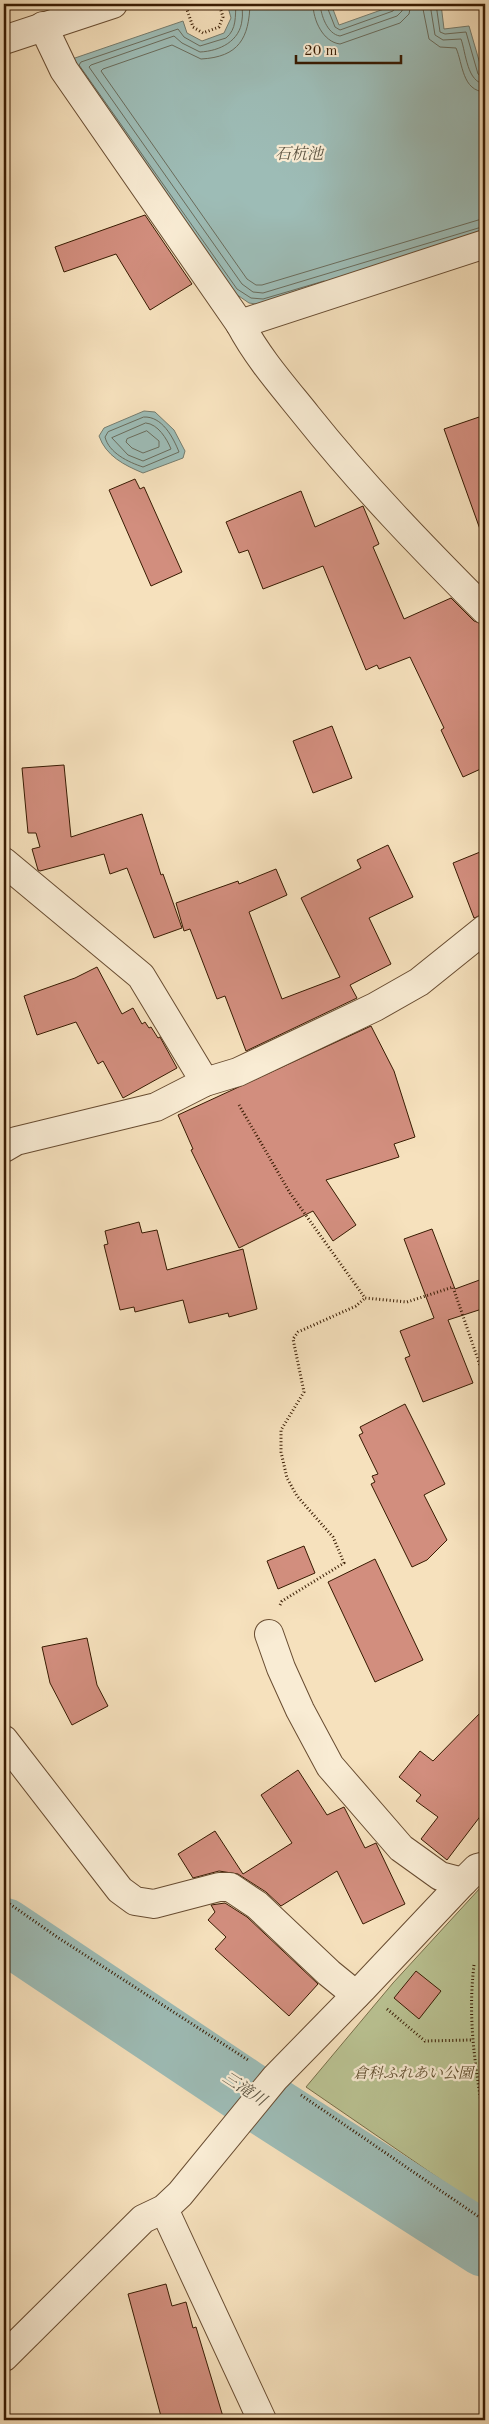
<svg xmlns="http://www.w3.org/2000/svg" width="489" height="2424" viewBox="0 0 489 2424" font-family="'Old Standard TT','Noto Serif JP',serif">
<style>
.green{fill:#bac393;stroke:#796f4a}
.water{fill:#9dbcb6;stroke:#757c6e}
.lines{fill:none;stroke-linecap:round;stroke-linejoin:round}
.shore{stroke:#6a6c5c;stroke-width:1}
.river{stroke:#9dbcb6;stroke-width:64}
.building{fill:#d28e7e;stroke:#381b02}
.minor-casing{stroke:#684c31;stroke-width:30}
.path{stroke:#381b02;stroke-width:3;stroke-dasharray:1 2.5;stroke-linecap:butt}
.minor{stroke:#f9ecd4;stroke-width:28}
.labels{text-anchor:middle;stroke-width:4.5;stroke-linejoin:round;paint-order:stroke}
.park-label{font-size:15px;font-style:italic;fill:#5f4d2e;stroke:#f9ecd4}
.water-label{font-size:16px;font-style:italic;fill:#5b5341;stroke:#f9ecd4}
</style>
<rect width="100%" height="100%" fill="#f6e1bd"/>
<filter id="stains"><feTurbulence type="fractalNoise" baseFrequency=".004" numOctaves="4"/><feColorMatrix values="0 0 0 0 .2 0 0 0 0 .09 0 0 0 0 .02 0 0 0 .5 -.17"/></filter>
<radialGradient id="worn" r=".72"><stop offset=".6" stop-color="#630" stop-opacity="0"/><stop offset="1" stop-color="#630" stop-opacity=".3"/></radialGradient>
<!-- green -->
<path class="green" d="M 485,1886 L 485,2210 L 306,2087 L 393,1983 L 481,1887 Z"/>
<!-- water -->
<g class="water">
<path d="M 238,4 L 331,4 L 339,25 L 398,4 L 441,4 L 444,29 L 469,26 L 485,81 L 485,237 L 263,305 L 249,303 L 233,292 L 72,59 L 183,21 L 187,33 L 202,41 L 224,33 L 231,18 L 228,7 Z"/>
<path d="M 144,411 L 155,412 L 174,430 L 185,451 L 183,458 L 143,473 C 124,465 106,456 99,436 L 104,428 Z"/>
</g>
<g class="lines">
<!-- shore -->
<g class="shore">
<path d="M 236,4 C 235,16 237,29 226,38 L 200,46 L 184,37 L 178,29 L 81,62 L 79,65 L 237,289 L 251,298 L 263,299 L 324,281"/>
<path d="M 242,4 C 242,9 243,15 242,20 C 240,41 220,51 200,52 L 182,43 L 174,36 L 91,65 L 89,67 L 242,284 L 253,292 L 263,293 L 485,226"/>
<path d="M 250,4 C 249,38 239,57 201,59 L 172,45 L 103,69 L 101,71 L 247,279 L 256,285 L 262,285 L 485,218"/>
<path d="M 313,4 C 313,20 323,42 340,44 L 400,23 L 409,14 L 411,4"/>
<path d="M 320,4 C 321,15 327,34 340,36 L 397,16 L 402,11 L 403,4"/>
<path d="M 326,4 L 335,27 L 340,30 L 393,11 L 397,4"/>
<path d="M 422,4 L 429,39 L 440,47 L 456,48 C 463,64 462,91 485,92"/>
<path d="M 430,4 L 435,35 L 443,40 L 461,39 C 466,53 467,83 485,84"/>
<path d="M 436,4 L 440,32 L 445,34 L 466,32 L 478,74 L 485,78"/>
<path d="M 144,417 C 162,416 173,437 179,452 L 143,467 C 128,462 109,453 105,437 L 108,432 Z"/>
<path d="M 146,423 C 158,424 167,439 171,449 L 143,461 L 128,455 L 112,438 Z"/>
<path d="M 147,431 L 159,441 L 159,447 L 143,453 L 132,448 L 126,442 L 127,439 Z"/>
</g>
<!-- river -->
<path class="river" d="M 4,1930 L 243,2090 L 485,2245"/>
</g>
<!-- building -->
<g class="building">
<path d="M 145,215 L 192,284 L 150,310 L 116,254 L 64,272 L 55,247 Z"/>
<path d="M 485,415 L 485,531 L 481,532 L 444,429 Z"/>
<path d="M 135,479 L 140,489 L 144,487 L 182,572 L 151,586 L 109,490 Z"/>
<path d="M 301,491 L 315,527 L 363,506 L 379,544 L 373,547 L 404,619 L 451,598 L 474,621 L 485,625 L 485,767 L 463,777 L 441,730 L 444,728 L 410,657 L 379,669 L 377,665 L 366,670 L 323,566 L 263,589 L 248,550 L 239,553 L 226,522 Z"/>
<path d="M 332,726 L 352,778 L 313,793 L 293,741 Z"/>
<path d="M 64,765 L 71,837 L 142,814 L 161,875 L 163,874 L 182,928 L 154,938 L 127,868 L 110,874 L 104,854 L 40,871 L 38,870 L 32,849 L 40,847 L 36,833 L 28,833 L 22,768 Z"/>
<path d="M 388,845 L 413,897 L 369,918 L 391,964 L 350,985 L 357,998 L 246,1051 L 225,996 L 217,999 L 190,929 L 184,931 L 176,903 L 238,881 L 239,884 L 276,869 L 287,895 L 249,912 L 282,999 L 340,977 L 301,898 L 361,868 L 357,860 Z"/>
<path d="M 485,850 L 485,914 L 474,918 L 453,863 Z"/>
<path d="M 97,967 L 122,1014 L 133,1008 L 142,1024 L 145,1022 L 149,1028 L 151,1027 L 158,1038 L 160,1037 L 177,1068 L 123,1098 L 103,1061 L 98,1064 L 76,1022 L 37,1035 L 24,996 L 75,978 Z"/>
<path d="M 371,1026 L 394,1071 L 415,1137 L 394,1144 L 399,1157 L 326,1180 L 356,1225 L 333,1241 L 313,1211 L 239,1248 L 191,1150 L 193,1149 L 178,1115 Z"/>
<path d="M 139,1222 L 142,1233 L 157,1230 L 167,1270 L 243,1249 L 257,1309 L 229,1317 L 228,1313 L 189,1323 L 183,1300 L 135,1312 L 134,1307 L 120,1310 L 104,1245 L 108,1244 L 105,1231 Z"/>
<path d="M 432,1229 L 455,1289 L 485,1278 L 485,1308 L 448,1320 L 473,1383 L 423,1402 L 405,1358 L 410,1356 L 400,1331 L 434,1318 L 404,1239 Z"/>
<path d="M 405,1404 L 445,1484 L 424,1495 L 447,1540 L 427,1560 L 412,1567 L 371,1484 L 375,1482 L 372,1476 L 378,1474 L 359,1435 L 363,1433 L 360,1427 Z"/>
<path d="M 304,1546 L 315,1573 L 278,1589 L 267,1561 Z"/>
<path d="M 375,1559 L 423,1660 L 375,1682 L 328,1582 Z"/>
<path d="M 87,1638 L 97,1685 L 108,1706 L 72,1725 L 50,1683 L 42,1647 Z"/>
<path d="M 485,1708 L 485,1810 L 447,1860 L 421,1839 L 438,1817 L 416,1801 L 421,1795 L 399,1777 L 420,1751 L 433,1761 Z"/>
<path d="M 298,1770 L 327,1815 L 344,1807 L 365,1848 L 376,1843 L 405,1904 L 363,1924 L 337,1871 L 281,1906 L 266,1892 L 238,1874 L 219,1871 L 193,1878 L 178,1854 L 215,1831 L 243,1874 L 292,1843 L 261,1795 Z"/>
<path d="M 225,1903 L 247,1917 L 318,1984 L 289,2016 L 215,1949 L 226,1937 L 208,1920 L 215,1912 L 211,1905 Z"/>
<path d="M 416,1971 L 441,1991 L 419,2019 L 394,1998 Z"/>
<path d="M 166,2284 L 172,2306 L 186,2302 L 193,2328 L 196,2327 L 224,2420 L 162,2420 L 128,2294 Z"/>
</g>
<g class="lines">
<!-- minor casing -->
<g class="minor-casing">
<g id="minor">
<path d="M 43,26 L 64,70 L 240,324 C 258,358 283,386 307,416 C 362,485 423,548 485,610"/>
<path d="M 4,40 L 113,4"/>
<path d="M 240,324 L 485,244"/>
<path d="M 4,862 L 141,976 L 205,1082"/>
<path d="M 4,1148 L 16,1141 L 156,1107 L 205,1082 L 238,1072 L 375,1007 L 419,982 L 485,929"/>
<path d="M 269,1634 L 281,1668 L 300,1710 L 330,1766 L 401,1848 L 440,1876 L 463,1882"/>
<path d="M 4,1740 L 120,1890 L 135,1901 L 154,1904 L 219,1887 L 230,1887 L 257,1905 L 329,1973 L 356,1995"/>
<path d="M 164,2209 L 262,2420"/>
<path d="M 4,2357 L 143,2219 L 164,2209 L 180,2194 L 275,2078 L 363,1988 L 463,1882 L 477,1868 L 485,1866"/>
</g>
</g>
<!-- path -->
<g class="path">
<path d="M 185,4 L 193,27 L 203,33 L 219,27 L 223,17 L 219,4"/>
<path d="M 239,1105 L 290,1193 L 365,1298 L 407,1302 L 453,1287 L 485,1380"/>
<path d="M 280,1605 L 282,1601 L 344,1563 L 333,1537 L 297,1496 L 287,1478 L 281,1452 L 281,1430 L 304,1392 L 293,1339 L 298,1332 L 356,1306 L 365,1298"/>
<path d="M 4,1900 L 57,1937 L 248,2060"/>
<path d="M 474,1965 C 468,2015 474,2058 482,2108 L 485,2116"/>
<path d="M 387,2009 L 425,2041 L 471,2040"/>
<path d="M 301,2095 L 485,2221"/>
</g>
<!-- minor -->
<use href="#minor" class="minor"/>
</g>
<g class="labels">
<!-- park labels -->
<g class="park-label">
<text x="413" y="2078">倉科ふれあい公園</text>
</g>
<!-- water labels -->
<g class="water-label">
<text x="299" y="159">石杭池</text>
<text transform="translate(245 2088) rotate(33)" y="6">三滝川</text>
</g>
</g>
<!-- margin -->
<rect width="489" height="2424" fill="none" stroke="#f6e1bd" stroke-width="20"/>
<rect x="5" y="5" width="479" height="2414" fill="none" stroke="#381b02" stroke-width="2.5"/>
<rect x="10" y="10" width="469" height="2404" fill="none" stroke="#381b02"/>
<!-- scale -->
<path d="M296 55v8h105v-8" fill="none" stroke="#381b02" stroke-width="2.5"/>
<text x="304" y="55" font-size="15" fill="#381b02" stroke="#f9ecd4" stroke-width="4" paint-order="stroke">20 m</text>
<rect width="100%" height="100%" filter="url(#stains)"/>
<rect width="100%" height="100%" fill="url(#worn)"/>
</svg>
